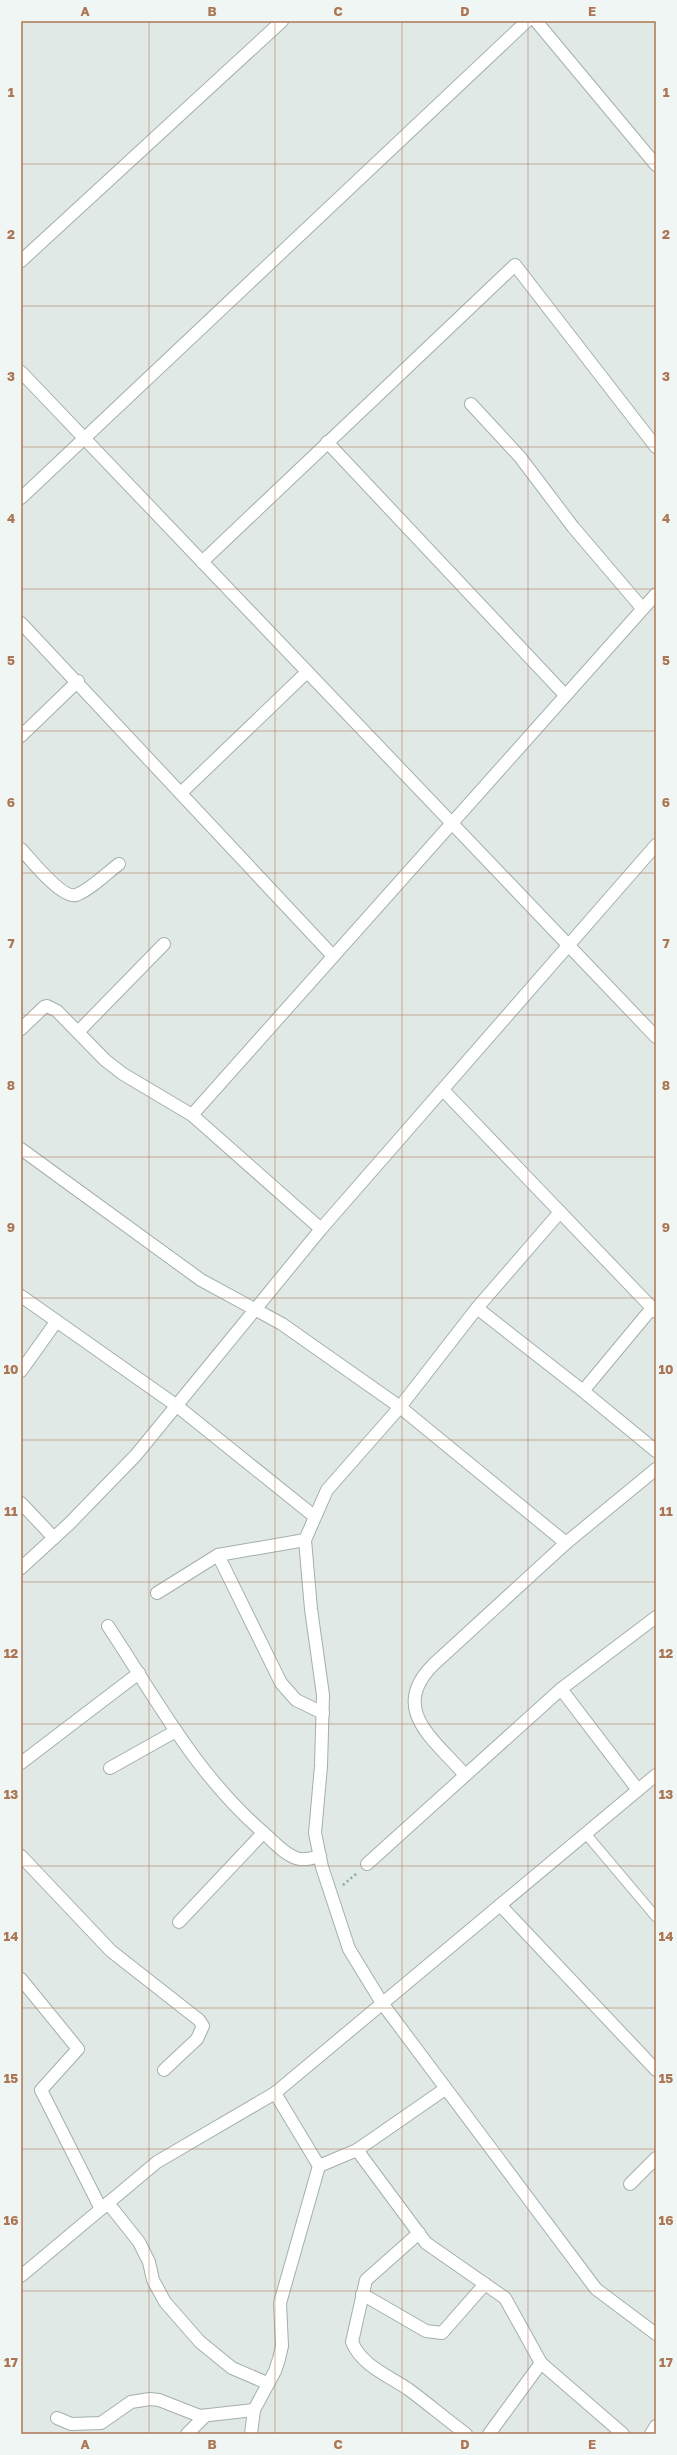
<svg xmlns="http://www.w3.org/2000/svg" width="677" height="2455" viewBox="0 0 677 2455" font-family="'Golos Text',sans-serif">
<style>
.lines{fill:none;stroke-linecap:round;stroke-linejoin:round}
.lane-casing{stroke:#a3b0ad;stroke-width:11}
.street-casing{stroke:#a3b0ad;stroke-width:14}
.path{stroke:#82aba2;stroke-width:2.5;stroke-dasharray:2 3;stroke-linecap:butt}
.lane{stroke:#fff;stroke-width:9}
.street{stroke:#fff;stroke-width:12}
.grid{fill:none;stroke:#ac7553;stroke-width:1;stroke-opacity:0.55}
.neatline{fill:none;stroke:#ac7553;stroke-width:1.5}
.grid-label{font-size:13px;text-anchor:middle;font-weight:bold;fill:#ac7553}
</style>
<rect width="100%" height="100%" fill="#e0e9e6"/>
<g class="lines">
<!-- lane casing -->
<g class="lane-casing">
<path id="lane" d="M 586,1834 L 656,1917"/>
</g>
<!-- street casing -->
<g class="street-casing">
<g id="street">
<path d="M 536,21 L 656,165"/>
<path d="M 21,261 L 282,21"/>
<path d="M 21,372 L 656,1037"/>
<path d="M 471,404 L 520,457 L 573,527 L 642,608"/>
<path d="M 327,442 L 565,695"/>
<path d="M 21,498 L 527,21"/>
<path d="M 202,562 L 515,265 L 656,447"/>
<path d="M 21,623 L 333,956"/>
<path d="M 21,736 L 78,681"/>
<path d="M 181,793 L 307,672"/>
<path d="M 21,849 C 31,860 62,899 76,895 C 89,891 108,872 119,864"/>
<path d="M 21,1029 L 44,1007 L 47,1006 L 57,1011 L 105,1060 L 123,1074 L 192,1115 L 321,1229"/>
<path d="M 78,1032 L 164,944"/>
<path d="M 443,1090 L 656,1312"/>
<path d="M 192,1115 L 656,594"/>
<path d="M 21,1149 L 201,1280 L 282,1324 L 400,1407 L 327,1490 L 305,1540 L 311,1609 L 323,1695 L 321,1766 L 315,1833 L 322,1867 L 349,1949 L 382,2003 L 596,2289 L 656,2334"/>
<path d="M 560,1212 L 477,1308 L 583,1391"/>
<path d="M 21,1296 L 177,1406 L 314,1516"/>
<path d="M 477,1308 L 400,1407 L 566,1543"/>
<path d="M 652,1308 L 583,1391 L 656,1451"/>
<path d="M 21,1371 L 56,1322"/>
<path d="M 21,1503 L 54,1538"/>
<path d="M 218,1555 L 281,1683 L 296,1700 L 323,1713"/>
<path d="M 21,1568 L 70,1523 L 136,1455 L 321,1229 L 656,845"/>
<path d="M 157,1593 L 218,1555 L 305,1540"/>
<path d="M 108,1626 C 157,1700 196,1775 265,1834 C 274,1842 284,1854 296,1858 C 303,1861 312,1858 320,1856"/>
<path d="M 21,1763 L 139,1673"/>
<path d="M 110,1768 L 176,1731"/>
<path d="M 465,1775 C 434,1739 388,1709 434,1664 L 566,1543 L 656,1469"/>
<path d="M 638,1790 L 561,1689 L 656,1617"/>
<path d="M 21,1856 L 111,1951 L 199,2020 L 203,2026 L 197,2039 L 164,2070"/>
<path d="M 367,1864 L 561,1689"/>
<path d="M 500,1905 L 656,2070"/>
<path d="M 179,1922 L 263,1833"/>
<path d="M 21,1979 L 78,2049 L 41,2090 L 101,2209"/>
<path d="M 275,2093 L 319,2166 L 357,2150 L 426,2243 L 505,2298 L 541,2363 L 623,2434"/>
<path d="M 357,2150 L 445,2089"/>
<path d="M 630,2184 L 656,2158"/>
<path d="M 108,2203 L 139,2242 L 149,2262 L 153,2280 L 165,2302 L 200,2342 L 232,2368 L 267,2383"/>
<path d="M 419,2233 L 366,2280 L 352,2342 C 361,2365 389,2376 408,2389 C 427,2403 446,2419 466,2434"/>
<path d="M 21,2276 L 157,2162 L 275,2093 L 656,1775"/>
<path d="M 362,2294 L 426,2331 L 442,2333 L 485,2284"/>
<path d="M 57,2418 L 71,2424 L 101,2423 L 131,2402 L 150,2399 L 159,2400 L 200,2416 L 254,2410"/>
<path d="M 187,2434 L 205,2416"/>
<path d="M 251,2434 L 254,2410 L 275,2371 L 279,2359 L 282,2346 L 280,2303 L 319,2166"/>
<path d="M 489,2434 L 541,2363"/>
<path d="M 651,2434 L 656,2426"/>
</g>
</g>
<!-- path -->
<path class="path" d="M 343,1885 L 356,1874"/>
<!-- lane -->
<use href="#lane" class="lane"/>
<!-- street -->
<use href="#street" class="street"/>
</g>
<!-- grid -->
<path class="grid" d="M 149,21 L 149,2434M 275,21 L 275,2434M 402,21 L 402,2434M 528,21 L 528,2434M 21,164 L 656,164M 21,306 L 656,306M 21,447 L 656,447M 21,589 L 656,589M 21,731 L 656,731M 21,873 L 656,873M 21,1015 L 656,1015M 21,1157 L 656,1157M 21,1298 L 656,1298M 21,1440 L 656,1440M 21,1582 L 656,1582M 21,1724 L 656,1724M 21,1866 L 656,1866M 21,2008 L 656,2008M 21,2149 L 656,2149M 21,2291 L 656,2291"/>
<!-- border -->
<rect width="677" height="2455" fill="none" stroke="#f0f6f4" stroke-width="44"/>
<rect x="22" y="22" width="633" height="2411" class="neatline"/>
<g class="grid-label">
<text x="85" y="16">A</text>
<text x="212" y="16">B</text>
<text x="338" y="16">C</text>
<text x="465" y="16">D</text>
<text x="592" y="16">E</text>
<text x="11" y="97">1</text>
<text x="666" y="97">1</text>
<text x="11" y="239">2</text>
<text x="666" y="239">2</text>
<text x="11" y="381">3</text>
<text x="666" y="381">3</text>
<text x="11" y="523">4</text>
<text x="666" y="523">4</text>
<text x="11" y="665">5</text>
<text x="666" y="665">5</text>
<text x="11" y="807">6</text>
<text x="666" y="807">6</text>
<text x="11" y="948">7</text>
<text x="666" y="948">7</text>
<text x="11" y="1090">8</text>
<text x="666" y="1090">8</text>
<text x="11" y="1232">9</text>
<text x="666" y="1232">9</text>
<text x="11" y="1374">10</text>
<text x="666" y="1374">10</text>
<text x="11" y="1516">11</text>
<text x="666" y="1516">11</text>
<text x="11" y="1658">12</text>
<text x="666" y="1658">12</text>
<text x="11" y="1799">13</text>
<text x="666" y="1799">13</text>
<text x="11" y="1941">14</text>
<text x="666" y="1941">14</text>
<text x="11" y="2083">15</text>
<text x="666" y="2083">15</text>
<text x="11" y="2225">16</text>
<text x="666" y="2225">16</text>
<text x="11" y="2367">17</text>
<text x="666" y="2367">17</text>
<text x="85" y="2449">A</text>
<text x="212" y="2449">B</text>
<text x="338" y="2449">C</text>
<text x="465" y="2449">D</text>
<text x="592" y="2449">E</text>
</g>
</svg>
